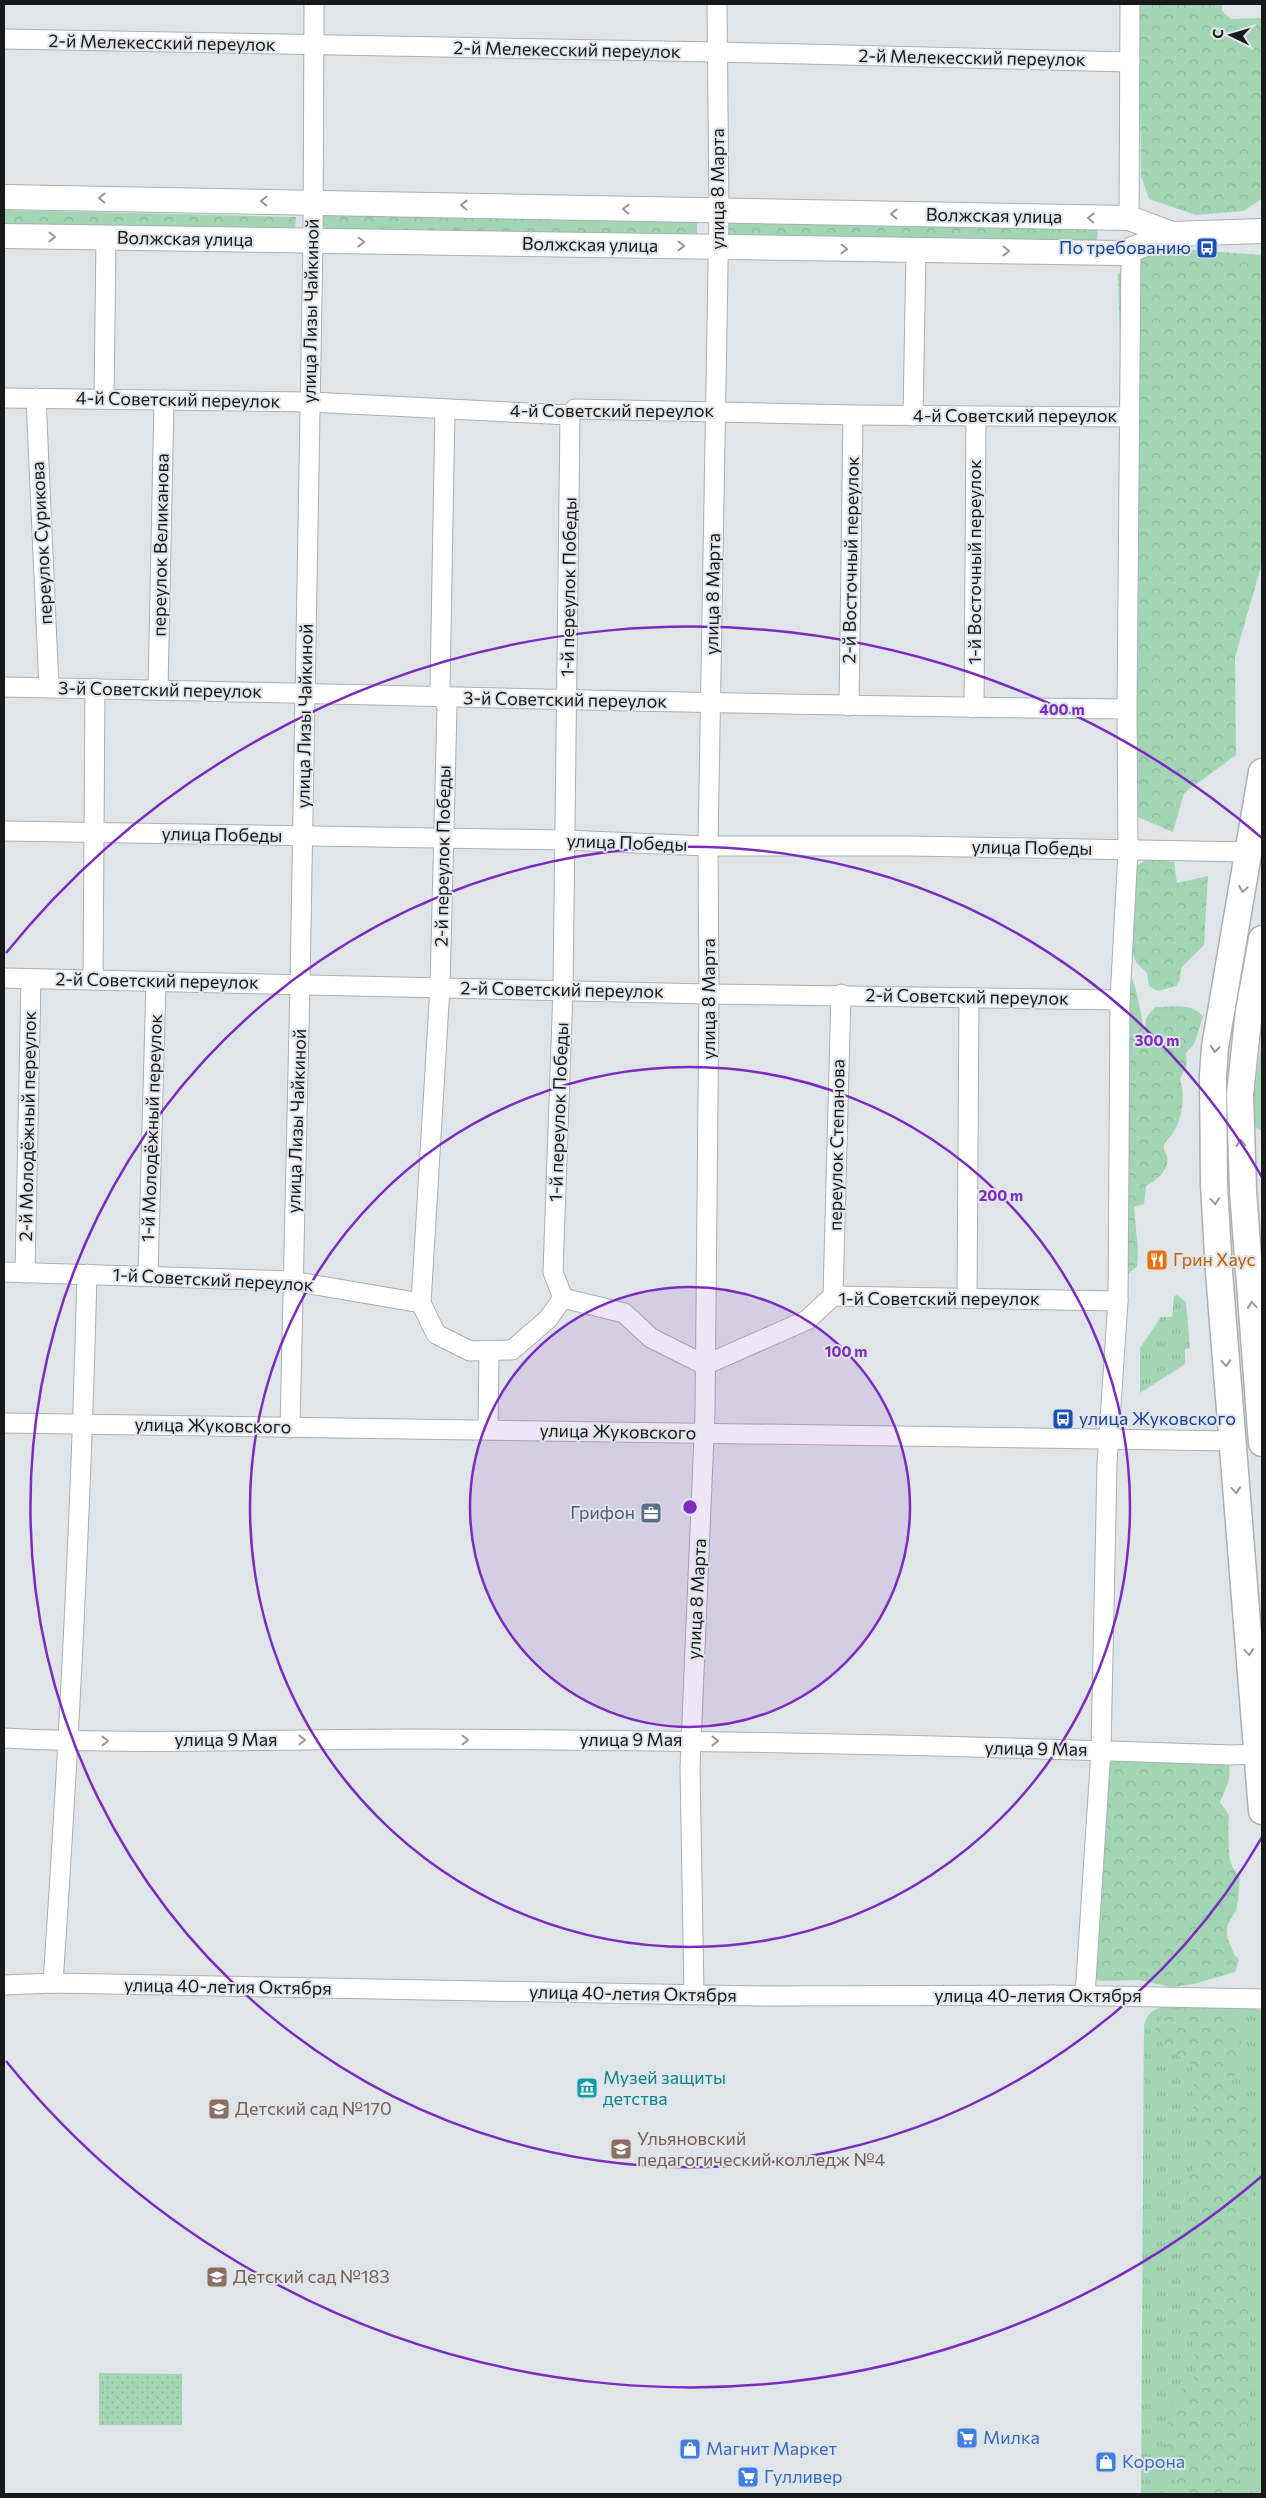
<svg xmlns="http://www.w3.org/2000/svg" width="1266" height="2498" viewBox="0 0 1266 2498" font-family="Commissioner,sans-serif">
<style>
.grass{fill:url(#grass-tufts)}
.forest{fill:url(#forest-crowns)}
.park{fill:url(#park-dots)}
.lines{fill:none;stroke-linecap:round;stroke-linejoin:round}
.minor-casing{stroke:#abb0b4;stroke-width:21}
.major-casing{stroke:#abb0b4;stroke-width:26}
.highway-casing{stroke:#abb0b4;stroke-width:29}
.minor{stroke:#fff;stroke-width:19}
.major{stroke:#fff;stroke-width:24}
.highway{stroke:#fff;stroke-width:26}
.oneway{stroke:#979898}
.ring{fill:none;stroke:#7b2cbf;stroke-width:2.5}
.labels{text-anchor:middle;stroke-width:4;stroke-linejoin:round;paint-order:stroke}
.street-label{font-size:18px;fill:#18191b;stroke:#e0e5ea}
.transit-label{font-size:18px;fill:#164399;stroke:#e0e5ea;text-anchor:end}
.food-label{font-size:18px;fill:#c56008;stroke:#e0e5ea;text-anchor:start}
.service-label{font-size:18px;fill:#4e5e75;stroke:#e0e5ea;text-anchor:end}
.culture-label{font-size:18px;fill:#0d838f;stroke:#e0e5ea;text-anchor:start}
.education-label{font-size:18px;fill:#785e54;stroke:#e0e5ea;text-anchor:start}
.shop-label{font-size:18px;fill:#366cbe;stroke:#e0e5ea;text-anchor:start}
.centre{fill:#7b2cbf;stroke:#e0e5ea;stroke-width:2.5}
.ring-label{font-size:15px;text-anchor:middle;font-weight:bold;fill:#7b2cbf;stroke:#e0e5ea;stroke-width:4;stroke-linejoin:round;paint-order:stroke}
</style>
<defs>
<pattern id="grass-tufts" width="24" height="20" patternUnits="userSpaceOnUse" patternTransform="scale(1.25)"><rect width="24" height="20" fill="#a2d5b4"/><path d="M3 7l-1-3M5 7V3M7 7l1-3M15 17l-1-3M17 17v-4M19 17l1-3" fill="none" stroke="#8bb69a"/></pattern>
<pattern id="forest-crowns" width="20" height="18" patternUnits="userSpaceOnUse" patternTransform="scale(1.25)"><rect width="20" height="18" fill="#a2d5b4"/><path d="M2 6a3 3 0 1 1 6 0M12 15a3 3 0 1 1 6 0" fill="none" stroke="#8bb69a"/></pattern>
<pattern id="park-dots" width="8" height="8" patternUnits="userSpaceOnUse" patternTransform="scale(1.25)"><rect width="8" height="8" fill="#a2d5b4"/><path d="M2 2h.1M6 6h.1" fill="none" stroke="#8bb69a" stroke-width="1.8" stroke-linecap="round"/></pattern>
</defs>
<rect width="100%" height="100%" fill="#e0e5ea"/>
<!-- grass -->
<g class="grass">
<path d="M 1262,1039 L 1262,1131 L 1255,1127 L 1254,1096 Z"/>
<path d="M 1177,1295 L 1186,1302 L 1190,1348 L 1185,1349 L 1185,1364 L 1140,1393 L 1140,1348 L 1161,1317 L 1172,1317 L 1174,1296 Z"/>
<path d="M 1165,2006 L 1246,2006 L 1262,2011 L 1262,2494 L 1141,2494 L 1144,2025 C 1148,2013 1153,2009 1165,2006 Z"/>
</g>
<!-- forest -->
<g class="forest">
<path d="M 1139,4 L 1222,4 L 1222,11 L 1231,19 L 1262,18 L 1262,199 L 1243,211 L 1196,215 L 1149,199 L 1141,176 Z"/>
<path d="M 4,210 L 296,217 L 295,235 L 4,229 Z"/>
<path d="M 320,215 L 697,222 L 697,241 L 320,234 Z"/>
<path d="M 728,221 L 1098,227 L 1097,245 L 728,238 Z"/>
<path d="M 1151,247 L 1262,255 L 1262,563 L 1235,657 L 1236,755 L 1184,793 L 1173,832 L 1133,815 L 1118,274 Z"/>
<path d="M 1148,859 L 1174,862 L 1177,883 L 1208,876 L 1204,945 L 1181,968 L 1180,980 L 1176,986 L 1158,991 L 1149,986 L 1147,973 L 1136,962 L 1129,945 L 1127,871 Z"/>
<path d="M 1130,974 L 1135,986 L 1145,1033 L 1146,1018 L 1155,1007 C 1168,1007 1194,1002 1203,1017 L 1194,1044 L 1186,1053 C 1188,1072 1184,1066 1180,1080 C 1186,1096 1182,1119 1173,1133 C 1171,1137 1165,1141 1164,1145 C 1163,1149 1166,1153 1167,1156 C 1170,1170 1157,1180 1146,1186 L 1144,1204 L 1134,1207 L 1138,1250 L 1137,1266 L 1126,1276 L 1117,1266 Z"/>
<path d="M 1123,1756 L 1228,1763 C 1233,1776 1225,1790 1220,1802 L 1229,1815 C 1228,1825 1228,1854 1231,1863 C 1232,1868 1237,1873 1240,1877 L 1238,1900 L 1236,1910 L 1227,1926 L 1227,1937 L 1234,1954 L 1239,1960 L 1235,1972 L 1194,1984 L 1172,1987 L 1139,1980 L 1101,1981 L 1086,1975 L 1101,1768 Z"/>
<path d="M 1192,2007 L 1225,2014 L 1240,2030 L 1243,2055 L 1229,2089 L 1253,2103 L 1248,2466 L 1244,2475 L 1220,2494 L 1182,2494 L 1167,2469 L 1164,2455 L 1168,2415 L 1180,2392 L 1194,2379 L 1195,2358 L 1187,2317 L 1202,2290 L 1196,2269 L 1198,2254 L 1205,2248 C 1206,2239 1201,2231 1197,2223 C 1182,2191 1186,2171 1207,2144 L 1193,2110 L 1194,2083 L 1191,2063 L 1166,2050 L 1155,2030 L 1163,2014 Z"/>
</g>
<!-- park -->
<path class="park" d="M 99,2373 L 182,2374 L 182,2425 L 99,2425 Z"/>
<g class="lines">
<!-- minor casing -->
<g class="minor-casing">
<g id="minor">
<path d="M 4,39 L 717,52 L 1130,62"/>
<path d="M 1129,218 L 1130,4"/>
<path d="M 4,398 L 310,402 L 570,415 L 575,409 L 853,415 L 1130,417"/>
<path d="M 36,398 L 49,688"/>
<path d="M 104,399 L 106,238"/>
<path d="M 913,416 L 916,250"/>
<path d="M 4,687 C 378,694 752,706 1127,709"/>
<path d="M 158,690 L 164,400"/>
<path d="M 849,706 L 853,415"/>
<path d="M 974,708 L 976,417"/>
<path d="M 4,831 L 564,840 L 708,846 L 910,846 L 1250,852"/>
<path d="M 4,978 L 709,994 L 1120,1000"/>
<path d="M 93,980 L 95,688"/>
<path d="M 4,1272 L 292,1281 L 421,1303 L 436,1334 L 470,1351 L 512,1350 L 548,1319 L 563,1298 L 624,1313 L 651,1338 L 705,1365 L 807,1320 L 833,1296 L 1118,1301"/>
<path d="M 25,1273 L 31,979"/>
<path d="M 148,1276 L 156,981"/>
<path d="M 833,1296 L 841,994"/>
<path d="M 563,1298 L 553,1272 L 563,989 L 570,415"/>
<path d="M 967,1298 L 969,998"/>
<path d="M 421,1303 L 440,987 L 447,708 L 440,687 L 445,409"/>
<path d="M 4,1423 L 1233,1441"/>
<path d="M 290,1428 L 300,984 L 313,241 L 314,4"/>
<path d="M 488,1430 L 489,1351"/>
<path d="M 4,1738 C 139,1745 275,1739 411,1739 C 685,1740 958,1745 1231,1755 L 1258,1754"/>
<path d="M 53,1983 C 69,1747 81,1511 87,1274"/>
<path d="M 4,1985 L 53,1983 L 761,1996 L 1055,1995 L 1262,1999"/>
<path d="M 694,1994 L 690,1767 L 705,1413 L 709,994 L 708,846 L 719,211 L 717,4"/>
<path d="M 1085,1996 L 1101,1750 L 1107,1464 L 1118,1301 L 1120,1000 L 1128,850 L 1127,709 L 1131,250"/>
</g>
</g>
<!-- major casing -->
<g class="major-casing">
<g id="major">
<path d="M 4,197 L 1129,218 L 1172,234"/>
<path d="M 4,236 L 1122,253 L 1172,234 L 1262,231"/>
</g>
</g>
<!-- highway casing -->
<g class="highway-casing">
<g id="highway">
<path d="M 1262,772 L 1215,1047 L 1213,1075 L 1214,1184 L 1219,1272 L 1262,1811"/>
<path d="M 1262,939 L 1249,1011 L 1240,1094 L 1243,1191 L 1262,1443"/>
</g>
</g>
<!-- minor -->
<use href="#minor" class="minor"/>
<!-- major -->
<use href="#major" class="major"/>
<!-- highway -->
<use href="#highway" class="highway"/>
</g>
<!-- one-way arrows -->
<defs><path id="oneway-chevron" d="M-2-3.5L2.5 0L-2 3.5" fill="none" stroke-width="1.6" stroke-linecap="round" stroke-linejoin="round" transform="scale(1.25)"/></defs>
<g class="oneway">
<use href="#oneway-chevron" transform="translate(102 198) rotate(-179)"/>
<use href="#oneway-chevron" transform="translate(264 201) rotate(-179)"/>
<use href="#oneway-chevron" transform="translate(464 205) rotate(-179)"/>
<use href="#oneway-chevron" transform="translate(626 209) rotate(-179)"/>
<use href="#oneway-chevron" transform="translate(894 214) rotate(-179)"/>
<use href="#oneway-chevron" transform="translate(1091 218) rotate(-179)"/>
<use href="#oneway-chevron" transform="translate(52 237) rotate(1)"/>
<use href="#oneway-chevron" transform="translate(361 242) rotate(1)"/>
<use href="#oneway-chevron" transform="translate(681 246) rotate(1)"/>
<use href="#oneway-chevron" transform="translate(844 249) rotate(1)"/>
<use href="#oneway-chevron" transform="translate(1006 251) rotate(1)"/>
<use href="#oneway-chevron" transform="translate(1243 889) rotate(100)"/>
<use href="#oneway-chevron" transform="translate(1215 1049) rotate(97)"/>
<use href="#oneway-chevron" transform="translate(1241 1143) rotate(-92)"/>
<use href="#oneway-chevron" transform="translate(1215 1201) rotate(86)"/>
<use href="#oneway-chevron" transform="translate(1252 1305) rotate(-95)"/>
<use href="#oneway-chevron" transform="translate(1226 1363) rotate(86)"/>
<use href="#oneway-chevron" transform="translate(1236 1490) rotate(85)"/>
<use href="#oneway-chevron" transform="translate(1249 1652) rotate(85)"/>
<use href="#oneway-chevron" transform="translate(302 1740)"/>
<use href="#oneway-chevron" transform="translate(465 1740)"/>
<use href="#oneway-chevron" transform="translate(105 1741)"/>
<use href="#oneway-chevron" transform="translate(715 1741) rotate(1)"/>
</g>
<!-- distance rings -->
<circle cx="690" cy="1507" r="220" fill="#7b2cbf" fill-opacity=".12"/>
<g class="ring">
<circle cx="690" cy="1507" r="220"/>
<circle cx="690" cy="1507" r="440"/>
<path d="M1262 1837A660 660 0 1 1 1262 1177"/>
<path d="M1262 2176A880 880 0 0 1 6 2061M6 953A880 880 0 0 1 1262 838"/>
</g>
<!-- icons -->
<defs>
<g id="bus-square" transform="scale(1.125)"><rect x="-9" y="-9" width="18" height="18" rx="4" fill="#1a4fb4" stroke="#e0e5ea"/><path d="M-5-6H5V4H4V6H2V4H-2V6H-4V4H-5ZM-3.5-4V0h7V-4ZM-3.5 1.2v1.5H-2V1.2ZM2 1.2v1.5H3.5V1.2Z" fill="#fff"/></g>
<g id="restaurant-square" transform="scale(1.125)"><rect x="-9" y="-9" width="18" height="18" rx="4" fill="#e8710a" stroke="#e0e5ea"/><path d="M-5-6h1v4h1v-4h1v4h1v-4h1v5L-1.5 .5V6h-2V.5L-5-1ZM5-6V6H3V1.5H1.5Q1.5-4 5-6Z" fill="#fff"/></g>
<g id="office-square" transform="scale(1.125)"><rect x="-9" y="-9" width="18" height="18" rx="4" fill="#5c6f8a" stroke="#e0e5ea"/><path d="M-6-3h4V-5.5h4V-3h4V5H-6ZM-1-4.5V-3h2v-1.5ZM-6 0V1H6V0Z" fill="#fff"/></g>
<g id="museum-square" transform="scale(1.125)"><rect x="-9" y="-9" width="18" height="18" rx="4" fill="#0f9aa8" stroke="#e0e5ea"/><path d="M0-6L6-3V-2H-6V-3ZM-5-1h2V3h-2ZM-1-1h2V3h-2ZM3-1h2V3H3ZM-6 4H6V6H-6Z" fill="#fff"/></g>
<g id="school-square" transform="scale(1.125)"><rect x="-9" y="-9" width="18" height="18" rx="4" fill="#8d6e63" stroke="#e0e5ea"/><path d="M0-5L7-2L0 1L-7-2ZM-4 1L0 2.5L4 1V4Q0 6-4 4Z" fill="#fff"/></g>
<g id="university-square" transform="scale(1.125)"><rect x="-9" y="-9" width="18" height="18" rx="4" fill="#8d6e63" stroke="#e0e5ea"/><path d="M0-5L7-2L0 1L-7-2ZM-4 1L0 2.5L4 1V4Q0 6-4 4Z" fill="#fff"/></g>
<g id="supermarket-square" transform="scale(1.125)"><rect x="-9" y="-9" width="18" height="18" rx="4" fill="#3f7fe0" stroke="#e0e5ea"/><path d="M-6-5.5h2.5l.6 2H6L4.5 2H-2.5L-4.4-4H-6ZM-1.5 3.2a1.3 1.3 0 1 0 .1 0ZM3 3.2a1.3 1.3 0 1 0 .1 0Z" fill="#fff"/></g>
<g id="shop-square" transform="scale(1.125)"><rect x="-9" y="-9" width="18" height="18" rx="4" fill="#3f7fe0" stroke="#e0e5ea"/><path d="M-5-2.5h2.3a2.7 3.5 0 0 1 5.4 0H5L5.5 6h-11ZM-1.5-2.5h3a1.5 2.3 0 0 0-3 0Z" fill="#fff"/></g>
</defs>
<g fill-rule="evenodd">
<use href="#bus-square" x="1207" y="248"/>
<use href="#restaurant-square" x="1157" y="1260"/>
<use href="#bus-square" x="1063" y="1419"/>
<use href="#office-square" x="651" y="1513"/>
<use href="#museum-square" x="587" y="2088"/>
<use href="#school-square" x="219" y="2109"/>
<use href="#university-square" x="621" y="2149"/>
<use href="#school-square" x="217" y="2277"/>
<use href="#supermarket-square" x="967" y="2438"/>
<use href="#shop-square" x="690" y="2449"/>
<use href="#shop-square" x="1106" y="2462"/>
<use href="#supermarket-square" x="748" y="2477"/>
</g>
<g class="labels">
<!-- street labels -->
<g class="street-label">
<text transform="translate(162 43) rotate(1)" y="6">2-й Мелекесский переулок</text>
<text transform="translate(567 50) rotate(1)" y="6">2-й Мелекесский переулок</text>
<text transform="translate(972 58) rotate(1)" y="6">2-й Мелекесский переулок</text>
<text transform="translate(718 189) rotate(-90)" y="6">улица 8 Марта</text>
<text transform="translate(994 216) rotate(1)" y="6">Волжская улица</text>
<text transform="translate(185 239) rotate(1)" y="6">Волжская улица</text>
<text transform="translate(590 245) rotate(1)" y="6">Волжская улица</text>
<text transform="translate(311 311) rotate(-89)" y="6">улица Лизы Чайкиной</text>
<text transform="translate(178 400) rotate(1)" y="6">4-й Советский переулок</text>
<text x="612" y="417">4-й Советский переулок</text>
<text x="1015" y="422">4-й Советский переулок</text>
<text transform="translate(42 543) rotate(-93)" y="6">переулок Сурикова</text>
<text transform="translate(161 545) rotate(-89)" y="6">переулок Великанова</text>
<text transform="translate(851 560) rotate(-89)" y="6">2-й Восточный переулок</text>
<text transform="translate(975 562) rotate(-90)" y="6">1-й Восточный переулок</text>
<text transform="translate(569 587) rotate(-89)" y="6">1-й переулок Победы</text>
<text transform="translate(713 594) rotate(-89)" y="6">улица 8 Марта</text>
<text transform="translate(160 690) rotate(1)" y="6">3-й Советский переулок</text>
<text transform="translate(565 700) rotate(1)" y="6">3-й Советский переулок</text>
<text transform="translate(305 716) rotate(-89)" y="6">улица Лизы Чайкиной</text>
<text transform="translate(222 835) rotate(1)" y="6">улица Победы</text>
<text transform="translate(627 843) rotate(2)" y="6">улица Победы</text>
<text transform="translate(1032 848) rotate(1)" y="6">улица Победы</text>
<text transform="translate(443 856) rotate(-89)" y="6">2-й переулок Победы</text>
<text transform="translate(157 981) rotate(1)" y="6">2-й Советский переулок</text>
<text transform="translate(562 990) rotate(1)" y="6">2-й Советский переулок</text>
<text transform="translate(967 997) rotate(1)" y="6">2-й Советский переулок</text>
<text transform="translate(709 999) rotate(-90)" y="6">улица 8 Марта</text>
<text transform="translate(559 1112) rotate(-88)" y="6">1-й переулок Победы</text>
<text transform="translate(297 1121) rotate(-88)" y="6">улица Лизы Чайкиной</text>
<text transform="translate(28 1126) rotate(-89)" y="6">2-й Молодёжный переулок</text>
<text transform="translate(152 1128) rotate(-88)" y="6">1-й Молодёжный переулок</text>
<text transform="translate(837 1145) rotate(-89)" y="6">переулок Степанова</text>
<text transform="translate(213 1280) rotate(3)" y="6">1-й Советский переулок</text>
<text x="939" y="1305">1-й Советский переулок</text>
<text transform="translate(213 1426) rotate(1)" y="6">улица Жуковского</text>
<text transform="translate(618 1432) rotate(1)" y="6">улица Жуковского</text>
<text transform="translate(697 1599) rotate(-87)" y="6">улица 8 Марта</text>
<text x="226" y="1746">улица 9 Мая</text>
<text x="631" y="1746">улица 9 Мая</text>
<text transform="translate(1036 1749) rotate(1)" y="6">улица 9 Мая</text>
<text transform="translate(228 1987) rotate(1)" y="6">улица 40-летия Октября</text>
<text transform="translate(633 1994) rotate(1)" y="6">улица 40-летия Октября</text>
<text x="1038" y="2002">улица 40-летия Октября</text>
</g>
<!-- transit labels -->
<g class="transit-label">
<text x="1191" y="254">По требованию</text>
<text x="1079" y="1425" text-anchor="start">улица Жуковского</text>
</g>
<!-- food labels -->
<g class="food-label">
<text x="1173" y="1266">Грин Хаус</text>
</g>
<!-- service labels -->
<g class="service-label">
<text x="635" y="1519">Грифон</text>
</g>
<!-- culture labels -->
<g class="culture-label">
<text x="603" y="2084">Музей защиты<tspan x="603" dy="21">детства</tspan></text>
</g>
<!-- education labels -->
<g class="education-label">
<text x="235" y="2115">Детский сад №170</text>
<text x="637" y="2145">Ульяновский<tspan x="637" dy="21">педагогический колледж №4</tspan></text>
<text x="233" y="2283">Детский сад №183</text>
</g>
<!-- shop labels -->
<g class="shop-label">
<text x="983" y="2444">Милка</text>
<text x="706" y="2455">Магнит Маркет</text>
<text x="1122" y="2468">Корона</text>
<text x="764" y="2483">Гулливер</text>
</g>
</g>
<circle cx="690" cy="1507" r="8" class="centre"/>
<g class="ring-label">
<text x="1062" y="715">400 m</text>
<text x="1157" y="1046">300 m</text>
<text x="1001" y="1201">200 m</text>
<text x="846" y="1357">100 m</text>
</g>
<!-- border -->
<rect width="1266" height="2498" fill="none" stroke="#18191b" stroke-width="10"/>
<!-- north arrow -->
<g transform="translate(1231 35) rotate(275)" stroke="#e0e5ea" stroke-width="4" paint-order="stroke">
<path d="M0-4L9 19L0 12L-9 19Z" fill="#18191b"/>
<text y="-8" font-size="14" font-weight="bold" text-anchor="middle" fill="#18191b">С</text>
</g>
</svg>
